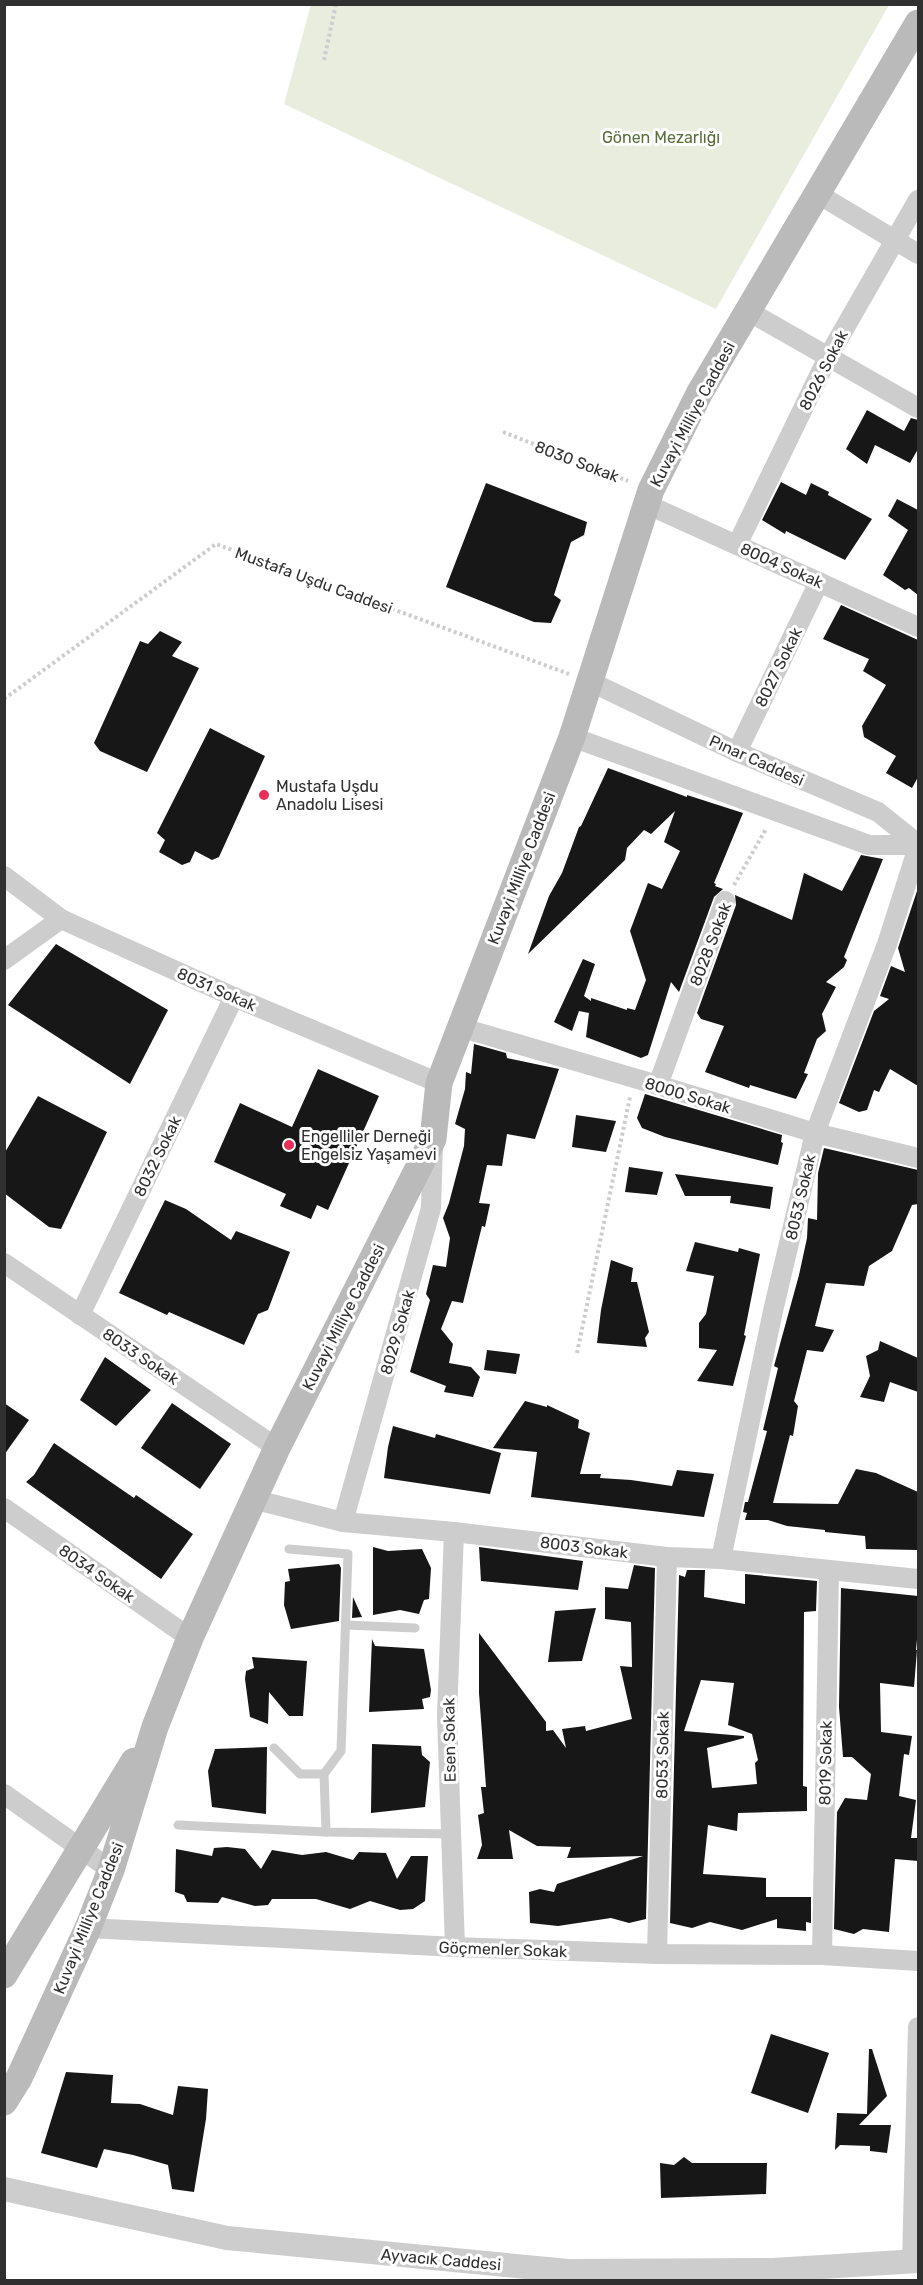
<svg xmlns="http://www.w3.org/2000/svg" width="923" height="2285" viewBox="0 0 923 2285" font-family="Rubik,sans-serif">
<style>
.green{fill:#e8edde}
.building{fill:#171717;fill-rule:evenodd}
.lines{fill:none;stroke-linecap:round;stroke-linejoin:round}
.path{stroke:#cdcdcd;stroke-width:4;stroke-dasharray:3 3;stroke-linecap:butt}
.service{stroke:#cdcdcd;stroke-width:9}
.minor{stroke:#cdcdcd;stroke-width:20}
.tertiary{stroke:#cdcdcd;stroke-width:24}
.secondary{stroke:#bababa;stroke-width:27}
.poi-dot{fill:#eb2e58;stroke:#fff;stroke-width:2}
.labels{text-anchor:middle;stroke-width:6;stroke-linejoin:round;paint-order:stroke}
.park-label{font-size:16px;fill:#5a6e3b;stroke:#fff}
.street-label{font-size:16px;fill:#303030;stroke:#fff}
.poi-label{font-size:16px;fill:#303030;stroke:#fff;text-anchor:start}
</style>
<rect width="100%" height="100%" fill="#fff"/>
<!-- green -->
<path class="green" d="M 311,4 L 889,4 L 889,5 L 716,309 L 284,104 Z"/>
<!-- building -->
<g class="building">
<path d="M 867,410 L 904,431 L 911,418 L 918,420 L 918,449 L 910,463 L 875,445 L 867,464 L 846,449 Z"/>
<path d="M 781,482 L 806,495 L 811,483 L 829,492 L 828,495 L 872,519 L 845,560 L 786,531 L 785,534 L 762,520 Z"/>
<path d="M 486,483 L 587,522 L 584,535 L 571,542 L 554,595 L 561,600 L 551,623 L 534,622 L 446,587 Z"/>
<path d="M 897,499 L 918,510 L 918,595 L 909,588 L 905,590 L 883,575 L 908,530 L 888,516 Z"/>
<path d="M 841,605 L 918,640 L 918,777 L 912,788 L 886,773 L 896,756 L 864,737 L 862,726 L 886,685 L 863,671 L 869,659 L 823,639 Z"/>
<path d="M 160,631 L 182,642 L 172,656 L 199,668 L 147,772 L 100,751 L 94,743 L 140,641 L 148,644 Z"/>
<path d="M 210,728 L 265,756 L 219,857 L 212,860 L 195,851 L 190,862 L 182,865 L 159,852 L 165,840 L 157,833 Z"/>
<path d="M 608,768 L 687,797 L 687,795 L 743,813 L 714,883 L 716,884 L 715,886 L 723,889 L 714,897 L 679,992 L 671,982 L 648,1055 L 641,1058 L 586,1037 L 589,1013 L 579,1011 L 572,1031 L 554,1022 L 583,959 L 595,964 L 584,996 L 591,1001 L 591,998 L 627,1010 L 627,1008 L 635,1010 L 646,980 L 630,931 L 648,883 L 662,889 L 680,851 L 664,842 L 675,811 L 651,834 L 644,830 L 627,848 L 625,860 L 528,954 L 549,896 L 562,873 L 579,827 L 581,826 Z"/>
<path d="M 861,855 L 883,859 L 844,957 L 847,960 L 844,967 L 826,982 L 836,987 L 822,1014 L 826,1031 L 817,1039 L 804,1073 L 808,1074 L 796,1099 L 750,1085 L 749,1088 L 705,1072 L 724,1026 L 701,1019 L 697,1013 L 736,905 L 735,895 L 792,920 L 804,873 L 842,891 Z"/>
<path d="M 918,888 L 918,1086 L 890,1069 L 879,1092 L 874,1090 L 867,1110 L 859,1112 L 839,1103 L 874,1011 L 889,999 L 880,996 L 891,966 L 905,972 L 898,948 Z"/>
<path d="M 56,944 L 168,1010 L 130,1084 L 8,1005 Z"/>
<path d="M 474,1044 L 506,1053 L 507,1058 L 559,1069 L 535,1139 L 507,1134 L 502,1166 L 487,1165 L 479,1203 L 490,1204 L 485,1227 L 482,1226 L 463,1303 L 452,1301 L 441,1329 L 453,1344 L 449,1363 L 471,1367 L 480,1377 L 473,1397 L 444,1392 L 446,1386 L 410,1372 L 430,1300 L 426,1294 L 433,1265 L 446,1267 L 450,1238 L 443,1218 L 449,1203 L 464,1146 L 465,1129 L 455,1124 L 465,1089 L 466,1072 L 471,1074 Z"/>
<path d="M 318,1069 L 379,1096 L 328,1210 L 317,1205 L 311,1219 L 280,1206 L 286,1194 L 214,1162 L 240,1103 L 292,1127 Z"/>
<path d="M 645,1094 L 782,1135 L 781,1142 L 783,1143 L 778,1165 L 665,1137 L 642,1128 L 637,1118 Z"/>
<path d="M 38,1096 L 107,1132 L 61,1229 L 49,1227 L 4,1193 L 4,1154 Z"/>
<path d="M 576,1115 L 616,1121 L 606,1152 L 572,1147 Z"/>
<path d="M 824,1148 L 918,1170 L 918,1204 L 912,1205 L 892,1251 L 869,1266 L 864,1286 L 826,1283 L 815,1326 L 834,1330 L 823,1352 L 807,1350 L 794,1401 L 798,1406 L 793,1436 L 790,1435 L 773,1503 L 838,1504 L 856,1469 L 876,1473 L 918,1492 L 918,1550 L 866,1549 L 865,1536 L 825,1532 L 825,1530 L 787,1526 L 768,1520 L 745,1520 L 747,1513 L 743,1512 L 745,1502 L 748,1502 L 767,1431 L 763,1430 L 778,1368 L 774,1366 L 799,1275 L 807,1238 L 808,1218 L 817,1220 L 818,1173 Z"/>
<path d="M 629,1167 L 663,1172 L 657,1195 L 625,1192 Z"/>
<path d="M 675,1174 L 773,1187 L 770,1209 L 730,1203 L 731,1196 L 685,1196 Z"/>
<path d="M 165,1200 L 186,1209 L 231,1240 L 236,1231 L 290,1252 L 268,1310 L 258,1314 L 244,1345 L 169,1312 L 167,1315 L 119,1293 Z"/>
<path d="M 695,1242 L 738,1252 L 739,1248 L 760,1254 L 744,1335 L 746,1336 L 733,1386 L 697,1381 L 717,1350 L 699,1348 L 699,1323 L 706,1314 L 714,1276 L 686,1271 Z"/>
<path d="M 611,1260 L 633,1268 L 631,1282 L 637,1282 L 649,1332 L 645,1338 L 647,1347 L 597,1343 L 601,1310 Z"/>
<path d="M 880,1341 L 918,1358 L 918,1392 L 890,1382 L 884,1402 L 860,1397 L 870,1376 L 866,1356 L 878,1350 Z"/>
<path d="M 487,1350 L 520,1354 L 516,1374 L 484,1370 Z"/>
<path d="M 105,1357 L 151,1390 L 116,1426 L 80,1400 Z"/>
<path d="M 525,1401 L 547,1407 L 547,1405 L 579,1420 L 578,1428 L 590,1433 L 580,1474 L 601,1474 L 600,1478 L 631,1480 L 672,1486 L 677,1470 L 714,1474 L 704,1517 L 531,1497 L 537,1452 L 493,1448 Z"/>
<path d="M 4,1403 L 29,1420 L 4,1455 Z"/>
<path d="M 172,1403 L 231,1444 L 200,1489 L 141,1448 Z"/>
<path d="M 393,1426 L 435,1438 L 436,1434 L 501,1453 L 490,1494 L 384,1478 L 388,1447 Z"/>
<path d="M 54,1443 L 134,1498 L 136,1495 L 193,1534 L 161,1579 L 26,1482 L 34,1475 Z"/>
<path d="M 373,1547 L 388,1551 L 422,1549 L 431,1568 L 429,1599 L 424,1600 L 419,1614 L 400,1610 L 373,1615 Z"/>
<path d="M 479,1547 L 583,1561 L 578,1590 L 481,1581 Z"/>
<path d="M 339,1564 L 341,1568 L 339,1621 L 291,1629 L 284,1605 L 285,1582 L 290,1581 L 288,1569 Z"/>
<path d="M 634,1565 L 655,1568 L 646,1919 L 629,1923 L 611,1918 L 558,1926 L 530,1923 L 529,1892 L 540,1889 L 554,1892 L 557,1884 L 643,1856 L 567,1858 L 571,1847 L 537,1846 L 509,1830 L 513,1859 L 477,1859 L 482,1845 L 478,1815 L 484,1813 L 481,1787 L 486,1787 L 479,1693 L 479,1633 L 546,1722 L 546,1731 L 553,1730 L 566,1748 L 562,1729 L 585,1726 L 586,1731 L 632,1719 L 620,1666 L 632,1667 L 631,1622 L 605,1619 L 605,1587 L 628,1589 Z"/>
<path d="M 687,1570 L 705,1570 L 704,1597 L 745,1604 L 745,1574 L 817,1581 L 816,1611 L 804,1612 L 803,1786 L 807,1787 L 807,1811 L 738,1813 L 737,1831 L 708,1825 L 703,1874 L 766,1878 L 766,1897 L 811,1897 L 811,1923 L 806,1922 L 806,1931 L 777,1928 L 777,1919 L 742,1930 L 710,1922 L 692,1928 L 670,1923 L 679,1575 L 685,1577 ZM 701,1680 L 734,1683 L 728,1725 L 752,1734 L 758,1760 L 755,1763 L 757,1784 L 712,1788 L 707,1748 L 744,1738 L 744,1736 L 684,1731 Z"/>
<path d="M 841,1588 L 918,1596 L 918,1629 L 916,1650 L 917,1650 L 914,1687 L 880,1683 L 881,1732 L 912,1736 L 909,1755 L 904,1754 L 899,1796 L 916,1800 L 911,1838 L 918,1838 L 918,1861 L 895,1859 L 889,1932 L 863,1929 L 854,1934 L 834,1929 L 837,1812 L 845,1798 L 867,1800 L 871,1774 L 852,1757 L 843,1757 L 839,1707 Z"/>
<path d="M 353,1597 L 362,1617 L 352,1618 Z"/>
<path d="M 596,1608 L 582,1661 L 548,1662 L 555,1611 Z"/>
<path d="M 372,1639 L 375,1646 L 424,1649 L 431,1690 L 430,1697 L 422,1699 L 424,1709 L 369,1712 Z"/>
<path d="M 252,1657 L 307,1661 L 303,1716 L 289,1716 L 269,1692 L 268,1724 L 250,1717 L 245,1679 L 246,1671 L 254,1668 Z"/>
<path d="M 372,1744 L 421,1746 L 422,1755 L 430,1762 L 425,1807 L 371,1813 Z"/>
<path d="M 267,1747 L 266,1814 L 212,1807 L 208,1771 L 215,1749 Z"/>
<path d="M 227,1847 L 245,1849 L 261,1869 L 272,1850 L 302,1855 L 326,1852 L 353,1860 L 359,1852 L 386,1853 L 397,1879 L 411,1856 L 428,1856 L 425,1901 L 413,1909 L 400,1910 L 370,1901 L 350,1909 L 316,1899 L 272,1899 L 268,1905 L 255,1906 L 222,1897 L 218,1903 L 187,1902 L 184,1895 L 175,1892 L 176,1849 L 212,1856 L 214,1848 Z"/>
<path d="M 771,2034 L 829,2053 L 808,2113 L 751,2093 Z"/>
<path d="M 869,2049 L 872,2049 L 887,2096 L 859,2125 L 891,2125 L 887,2153 L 870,2151 L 870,2146 L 840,2145 L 835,2150 L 837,2113 L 867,2114 Z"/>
<path d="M 66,2072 L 113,2075 L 111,2103 L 140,2104 L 173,2115 L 178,2086 L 208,2089 L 206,2119 L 194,2192 L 172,2189 L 168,2165 L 133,2155 L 104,2149 L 97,2168 L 41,2153 Z"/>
<path d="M 684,2157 L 692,2163 L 767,2163 L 766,2194 L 661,2198 L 660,2163 L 674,2165 Z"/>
</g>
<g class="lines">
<!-- path -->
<g class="path">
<path d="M 324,60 L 336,4"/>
<path d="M 503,432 L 628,481"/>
<path d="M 4,699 L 216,544 L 569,674"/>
<path d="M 734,885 L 766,829"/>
<path d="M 577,1353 L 630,1097"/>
</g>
<!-- service -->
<g class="service">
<path d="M 289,1549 L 348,1554 L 341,1751 L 324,1774 L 326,1832 L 451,1834"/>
<path d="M 346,1625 L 415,1628"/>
<path d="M 274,1748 L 300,1774 L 324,1774"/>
<path d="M 178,1825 L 326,1832"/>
</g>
<!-- minor -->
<g class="minor">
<path d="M 818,194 L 918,254"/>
<path d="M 748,311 L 918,408"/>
<path d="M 646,504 L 918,627"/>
<path d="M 737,545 L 828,357 L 918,200"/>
<path d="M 591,682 L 737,752 L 878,812 L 918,844"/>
<path d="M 572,737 L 869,845 L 918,845"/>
<path d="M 737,752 L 819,582"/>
<path d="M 4,876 L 61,919 L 234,997 L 439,1083"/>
<path d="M 4,960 L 61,919"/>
<path d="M 459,1027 L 658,1085 L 815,1133 L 918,1158"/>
<path d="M 658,1085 L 725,901"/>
<path d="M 4,1263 L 277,1448"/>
<path d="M 80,1315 L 234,997"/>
<path d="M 252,1499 L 343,1522 L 454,1532 L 667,1557 L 721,1559 L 918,1579"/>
<path d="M 4,1508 L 190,1638"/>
<path d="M 343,1522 L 431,1208 L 433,1144"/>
<path d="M 454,1532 L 447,1716 L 455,1947"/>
<path d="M 721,1559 L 773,1311 L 815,1133 L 887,944 L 918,847"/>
<path d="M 4,1794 L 111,1870"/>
<path d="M 88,1928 L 455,1947 L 657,1954 L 822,1955 L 918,1961"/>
<path d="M 657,1954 L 667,1557"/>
<path d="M 822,1955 L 829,1571"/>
<path d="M 912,2262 L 918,2027"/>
</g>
<!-- tertiary -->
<path class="tertiary" d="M 4,2189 L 227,2238 L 568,2271 L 773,2270 L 918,2261"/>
<!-- secondary -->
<g class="secondary">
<path d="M 4,1975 L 134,1761"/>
<path d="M 4,2102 L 19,2078 L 88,1928 L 111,1870 L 155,1727 L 190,1638 L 277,1448 L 433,1139 L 439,1083 L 572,737 L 651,490 L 700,392 L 918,23"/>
</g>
</g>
<!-- markers -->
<g class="poi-dot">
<circle cx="264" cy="795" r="6"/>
<circle cx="289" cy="1145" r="6"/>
</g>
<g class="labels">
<!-- park labels -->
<g class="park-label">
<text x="661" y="143">Gönen Mezarlığı</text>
</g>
<!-- street labels -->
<g class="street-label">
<text transform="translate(823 370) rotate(-63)" y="6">8026 Sokak</text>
<text transform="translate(692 414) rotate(-62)" y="6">Kuvayi Milliye Caddesi</text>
<text transform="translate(577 461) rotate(21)" y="6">8030 Sokak</text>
<text transform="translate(782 565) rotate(24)" y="6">8004 Sokak</text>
<text transform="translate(314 580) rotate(20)" y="6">Mustafa Uşdu Caddesi</text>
<text transform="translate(778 667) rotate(-64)" y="6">8027 Sokak</text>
<text transform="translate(757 760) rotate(24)" y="6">Pınar Caddesi</text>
<text transform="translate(521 868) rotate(-69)" y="6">Kuvayi Milliye Caddesi</text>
<text transform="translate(710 944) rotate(-69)" y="6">8028 Sokak</text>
<text transform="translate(217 989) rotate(24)" y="6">8031 Sokak</text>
<text transform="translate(688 1095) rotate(17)" y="6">8000 Sokak</text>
<text transform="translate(157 1156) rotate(-64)" y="6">8032 Sokak</text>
<text transform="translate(800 1197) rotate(-77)" y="6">8053 Sokak</text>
<text transform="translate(343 1317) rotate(-63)" y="6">Kuvayi Milliye Caddesi</text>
<text transform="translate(397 1332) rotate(-74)" y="6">8029 Sokak</text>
<text transform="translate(141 1356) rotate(34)" y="6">8033 Sokak</text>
<text transform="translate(584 1547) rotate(7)" y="6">8003 Sokak</text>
<text transform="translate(97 1573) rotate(35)" y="6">8034 Sokak</text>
<text transform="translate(449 1740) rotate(-91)" y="6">Esen Sokak</text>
<text transform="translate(662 1755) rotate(-89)" y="6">8053 Sokak</text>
<text transform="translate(825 1763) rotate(-89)" y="6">8019 Sokak</text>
<text transform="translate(88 1918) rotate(-68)" y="6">Kuvayi Milliye Caddesi</text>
<text transform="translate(503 1949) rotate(2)" y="6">Göçmenler Sokak</text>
<text transform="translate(441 2259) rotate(5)" y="6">Ayvacık Caddesi</text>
</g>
<!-- poi labels -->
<g class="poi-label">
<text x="276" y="792">Mustafa Uşdu<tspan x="276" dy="18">Anadolu Lisesi</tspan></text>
<text x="301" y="1142">Engelliler Derneği<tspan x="301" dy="18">Engelsiz Yaşamevi</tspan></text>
</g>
</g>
<!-- border -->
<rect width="923" height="2285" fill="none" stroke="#303030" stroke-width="12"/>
</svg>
